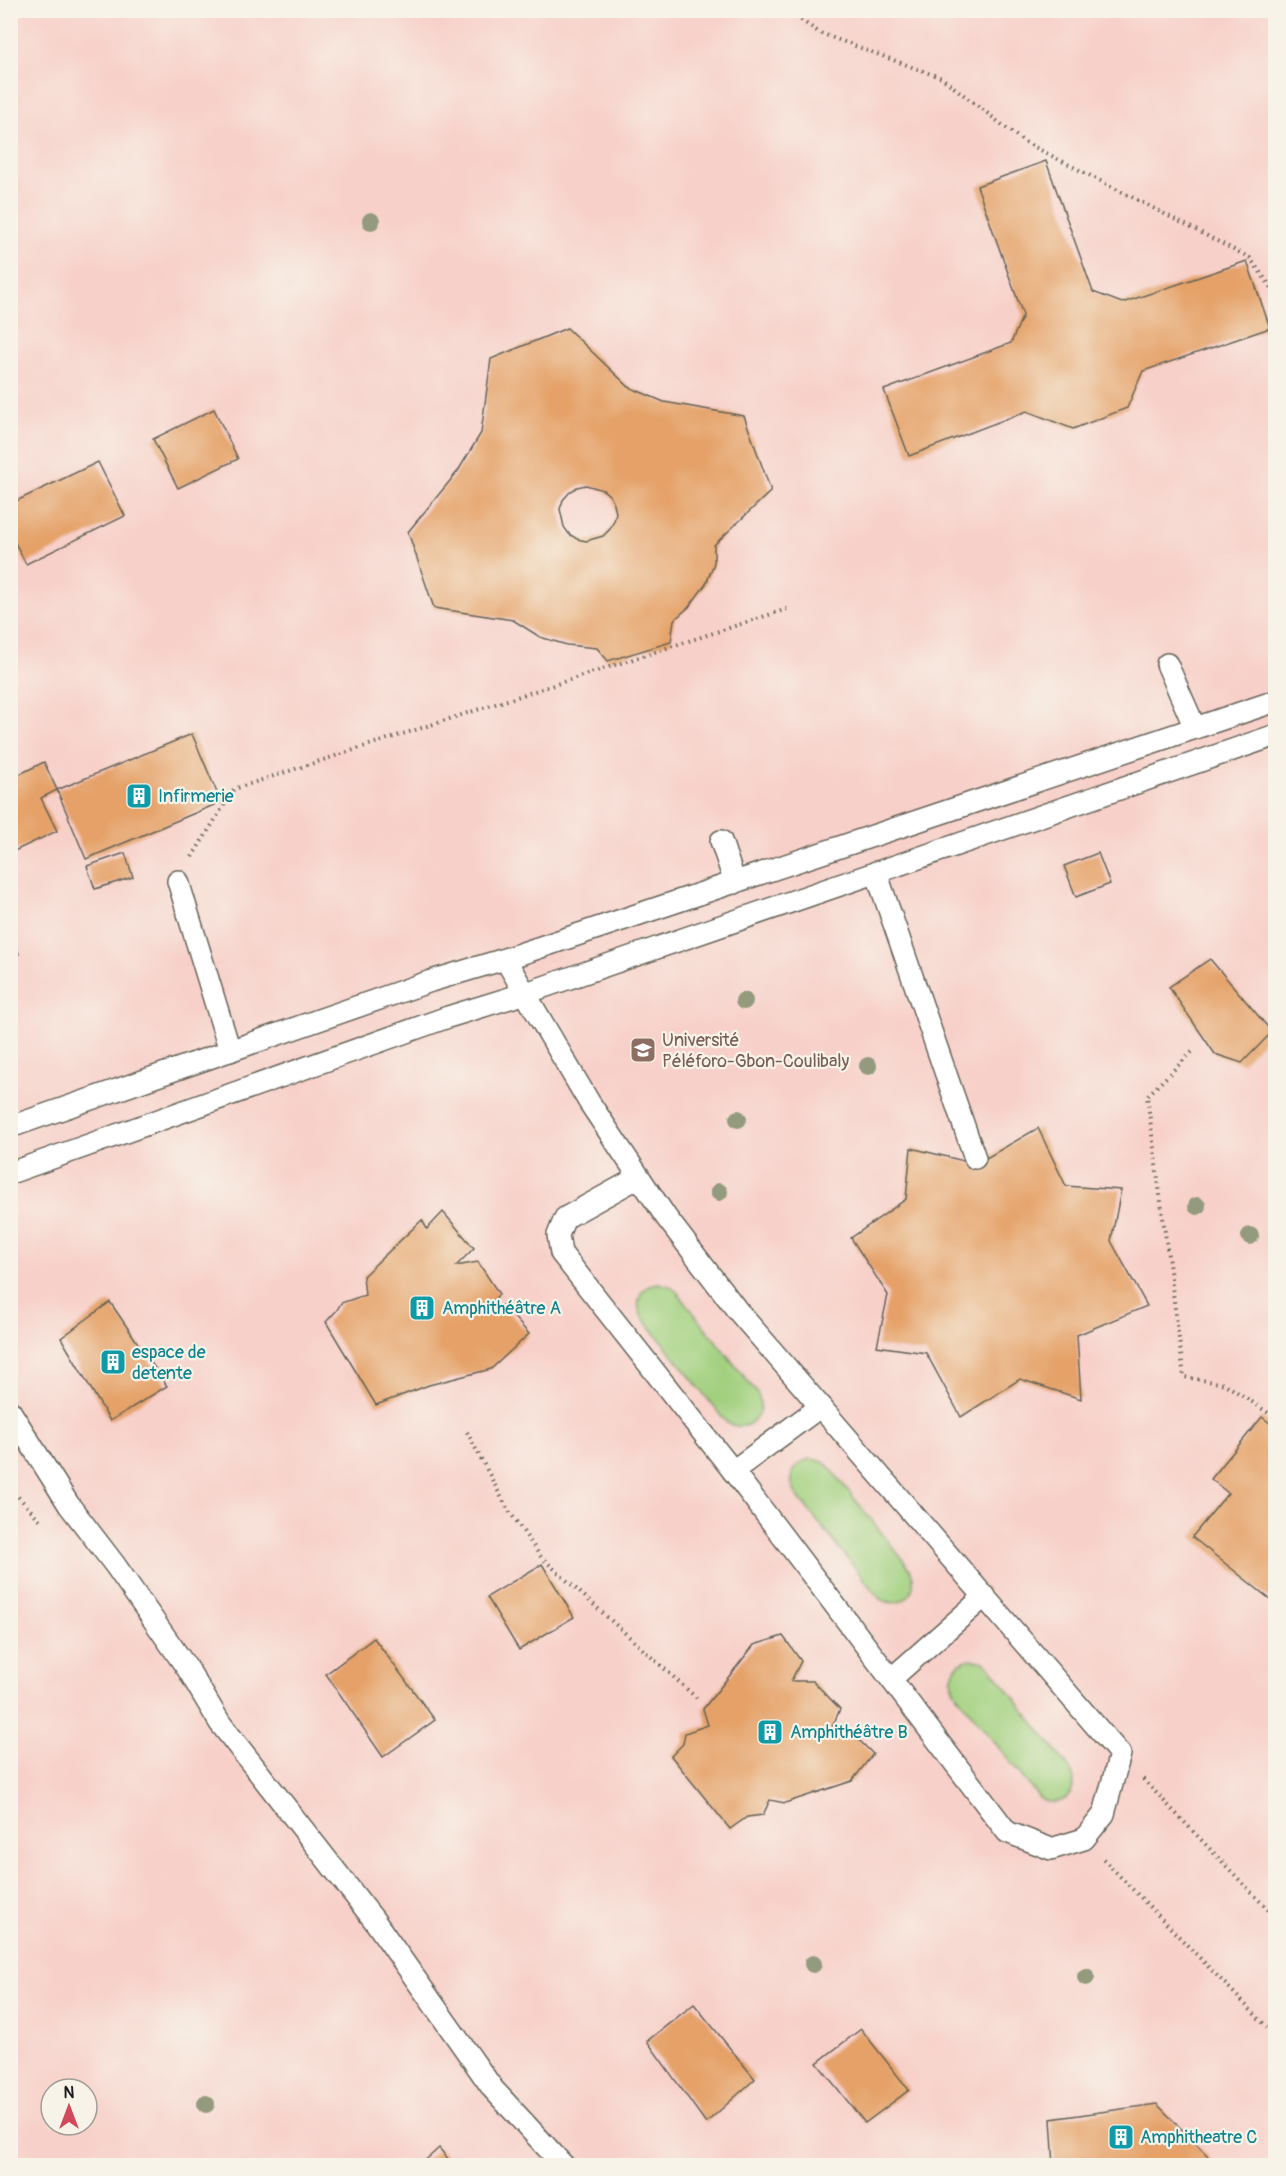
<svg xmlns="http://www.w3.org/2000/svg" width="1286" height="2176" viewBox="0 0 1286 2176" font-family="Pangolin,sans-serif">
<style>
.built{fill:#f7d0c9;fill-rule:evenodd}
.green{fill:#a1d07e;stroke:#5e764d;stroke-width:1.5}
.building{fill:#e5a168;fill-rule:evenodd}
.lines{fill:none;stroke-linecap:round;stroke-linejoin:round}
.service-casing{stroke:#666359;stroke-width:24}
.path{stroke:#666359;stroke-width:4;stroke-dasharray:1.5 4.5;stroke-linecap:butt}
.service{stroke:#fff;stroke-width:21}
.tree{fill:#949a7d}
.labels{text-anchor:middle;stroke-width:4.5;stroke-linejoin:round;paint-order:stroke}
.culture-label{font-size:18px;fill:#0d838f;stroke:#f7f3e8;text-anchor:start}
.education-label{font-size:18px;fill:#785e54;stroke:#f7f3e8;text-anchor:start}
</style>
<rect width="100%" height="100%" fill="#f7f3e8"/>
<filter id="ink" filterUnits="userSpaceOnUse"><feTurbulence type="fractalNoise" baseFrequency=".0167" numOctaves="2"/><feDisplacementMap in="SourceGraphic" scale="12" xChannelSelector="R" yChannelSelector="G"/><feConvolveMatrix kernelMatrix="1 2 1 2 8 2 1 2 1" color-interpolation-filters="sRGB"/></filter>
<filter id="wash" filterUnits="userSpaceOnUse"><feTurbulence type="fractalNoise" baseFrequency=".008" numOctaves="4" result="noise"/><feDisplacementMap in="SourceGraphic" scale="24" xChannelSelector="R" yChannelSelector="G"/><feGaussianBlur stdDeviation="1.35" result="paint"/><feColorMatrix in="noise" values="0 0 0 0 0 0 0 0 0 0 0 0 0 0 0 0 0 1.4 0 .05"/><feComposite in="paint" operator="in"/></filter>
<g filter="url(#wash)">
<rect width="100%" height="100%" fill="#eee6ca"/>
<!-- built -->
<path class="built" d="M 11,11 L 1275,11 L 1275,2165 L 11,2166 ZM 51,2089 L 87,2089 L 87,2125 L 51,2125 Z"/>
<!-- green -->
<g class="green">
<path d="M 658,1283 L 670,1286 L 677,1292 L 757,1393 C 768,1415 748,1434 727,1423 L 643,1318 C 633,1303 640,1286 658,1283 Z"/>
<path d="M 811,1459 L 824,1462 L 831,1469 L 910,1569 C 921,1591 903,1611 880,1599 L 796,1494 C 787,1479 793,1462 811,1459 Z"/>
<path d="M 971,1659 L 984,1662 L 991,1668 L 1070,1769 C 1082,1791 1063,1810 1040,1799 L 956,1694 C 946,1679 954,1662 971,1659 Z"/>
</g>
<g id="blocks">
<!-- building -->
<g class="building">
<path d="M 1046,161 L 1093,292 L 1122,303 L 1247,261 L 1270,328 L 1143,371 L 1127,408 L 1073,429 L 1027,411 L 909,456 L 884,390 L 1011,343 L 1023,315 L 977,186 Z"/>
<path d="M 567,328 L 629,387 L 664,402 L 744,416 L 771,491 L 714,545 L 714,563 L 706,584 L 689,607 L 674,620 L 671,642 L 608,661 L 597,648 L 567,645 L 540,637 L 513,620 L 434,608 L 408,532 L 458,471 L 481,433 L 491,359 ZM 586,485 L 603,490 L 610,496 L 614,504 L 616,513 L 614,521 L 610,529 L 603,536 L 586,541 L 577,539 L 569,534 L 564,527 L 560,509 L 563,500 L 569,493 L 577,487 Z"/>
<path d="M 214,409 L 238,459 L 178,488 L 153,439 Z"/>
<path d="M 98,462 L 125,516 L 26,564 L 10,533 L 10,504 Z"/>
<path d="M 192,734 L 221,802 L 86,859 L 57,790 Z"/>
<path d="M 44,762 L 57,790 L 41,798 L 57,831 L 10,853 L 10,779 Z"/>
<path d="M 125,853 L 133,877 L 95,889 L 87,866 Z"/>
<path d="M 1098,853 L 1110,884 L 1076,897 L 1064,866 Z"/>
<path d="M 10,929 L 19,954 L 10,957 Z"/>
<path d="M 1210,959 L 1272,1032 L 1242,1063 L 1215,1054 L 1169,987 Z"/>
<path d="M 1038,1128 L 1066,1186 L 1121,1190 L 1111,1241 L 1147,1306 L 1077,1335 L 1081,1399 L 1020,1379 L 961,1417 L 926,1353 L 877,1346 L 888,1295 L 851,1238 L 906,1199 L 911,1148 L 976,1164 Z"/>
<path d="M 443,1212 L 474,1248 L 456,1266 L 478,1262 L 499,1294 L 488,1307 L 503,1305 L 529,1334 L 491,1369 L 429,1385 L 376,1405 L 326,1322 L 337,1310 L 341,1303 L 365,1295 L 363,1276 L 422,1220 L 427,1229 Z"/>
<path d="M 110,1302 L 167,1386 L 110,1421 L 61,1338 Z"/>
<path d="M 1262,1417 L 1276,1428 L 1276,1604 L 1192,1537 L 1228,1493 L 1211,1479 Z"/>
<path d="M 542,1564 L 574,1617 L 519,1650 L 487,1597 Z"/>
<path d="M 783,1636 L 801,1661 L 791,1681 L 813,1681 L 840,1709 L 830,1732 L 844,1725 L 873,1754 L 852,1781 L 785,1803 L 770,1800 L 763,1815 L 747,1817 L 730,1829 L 671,1756 L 683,1744 L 685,1733 L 708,1725 L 703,1709 L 754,1645 Z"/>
<path d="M 374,1638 L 435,1720 L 383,1757 L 326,1674 Z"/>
<path d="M 694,2004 L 755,2079 L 706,2123 L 647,2041 Z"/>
<path d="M 861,2029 L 909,2090 L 865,2123 L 817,2063 Z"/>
<path d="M 1157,2104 L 1208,2156 L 1210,2166 L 1054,2166 L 1051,2119 Z"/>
<path d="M 439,2148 L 454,2166 L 419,2166 Z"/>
</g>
</g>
</g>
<g filter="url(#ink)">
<use href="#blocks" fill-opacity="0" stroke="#666359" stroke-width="1.5"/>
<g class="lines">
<!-- service casing -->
<g class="service-casing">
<g id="service">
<path d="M 1167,664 L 1195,728"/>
<path d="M 721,841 L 735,883"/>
<path d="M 876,872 L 975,1158"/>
<path d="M 178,881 L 230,1051"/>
<path d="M 505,959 L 589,1102 L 666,1217 L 737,1310 L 1120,1754 L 1104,1814 L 1084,1839 L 1051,1849 L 1007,1832 L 733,1471 L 561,1253 L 558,1235 L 565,1218 L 639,1177"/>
<path d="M 10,1127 L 431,981 L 505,959 L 1276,701"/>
<path d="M 10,1173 L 448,1017 L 526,993 L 1276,735"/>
<path d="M 10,1411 L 69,1505 L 115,1565 L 189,1671 L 220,1723 L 374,1920 L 493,2089 L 564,2166"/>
<path d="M 733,1471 L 821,1406"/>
<path d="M 891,1679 L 985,1596"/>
</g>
</g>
<!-- path -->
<g class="path">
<path d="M 786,10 L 820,33 L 942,78 L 1023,141 L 1250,258 L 1276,294"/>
<path d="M 192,857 L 234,789 L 790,608"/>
<path d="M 1192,1052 L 1147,1096 L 1184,1377 L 1225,1384 L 1276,1418"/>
<path d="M 467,1432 L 507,1508 L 541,1557 L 700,1701"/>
<path d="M 10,1488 L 40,1520"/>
<path d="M 1143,1779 L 1276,1918"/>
<path d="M 1103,1859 L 1276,2036"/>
</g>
<!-- service -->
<use href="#service" class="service"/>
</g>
<!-- trees -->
<g class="tree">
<circle cx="371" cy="221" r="9"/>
<circle cx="744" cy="1001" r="9"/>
<circle cx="868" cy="1066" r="9"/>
<circle cx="738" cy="1119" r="9"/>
<circle cx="719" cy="1192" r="9"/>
<circle cx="1197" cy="1206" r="9"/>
<circle cx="1250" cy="1236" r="9"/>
<circle cx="813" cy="1964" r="9"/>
<circle cx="1086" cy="1977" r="9"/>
<circle cx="206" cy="2104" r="9"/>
</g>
</g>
<!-- icons -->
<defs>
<g id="building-square" transform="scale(1.35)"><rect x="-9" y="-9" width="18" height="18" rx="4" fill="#0f9aa8" stroke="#f7f3e8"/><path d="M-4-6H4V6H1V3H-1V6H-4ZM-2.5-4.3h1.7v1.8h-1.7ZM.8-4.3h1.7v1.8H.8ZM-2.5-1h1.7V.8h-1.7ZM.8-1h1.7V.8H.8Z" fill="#fff"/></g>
<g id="university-square" transform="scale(1.35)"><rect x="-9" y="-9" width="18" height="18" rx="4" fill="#8d6e63" stroke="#f7f3e8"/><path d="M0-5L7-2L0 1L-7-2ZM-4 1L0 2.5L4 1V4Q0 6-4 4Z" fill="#fff"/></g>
</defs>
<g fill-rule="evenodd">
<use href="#building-square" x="139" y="796"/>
<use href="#university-square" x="643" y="1050"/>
<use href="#building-square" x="422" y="1308"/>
<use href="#building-square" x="113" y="1362"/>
<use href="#building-square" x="770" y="1732"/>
<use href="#building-square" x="1121" y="2137"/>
</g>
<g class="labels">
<!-- culture labels -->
<g class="culture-label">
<text x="158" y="802">Infirmerie</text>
<text x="442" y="1314">Amphithéâtre A</text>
<text x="132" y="1358">espace de<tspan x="132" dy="21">detente</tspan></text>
<text x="790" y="1738">Amphithéâtre B</text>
<text x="1140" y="2143">Amphitheatre C</text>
</g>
<!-- education labels -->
<g class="education-label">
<text x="662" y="1046">Université<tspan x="662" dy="21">Péléforo-Gbon-Coulibaly</tspan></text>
</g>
</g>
<!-- margin -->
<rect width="1286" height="2176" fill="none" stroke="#f7f3e8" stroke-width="36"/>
<!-- north arrow -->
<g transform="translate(69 2107)"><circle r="28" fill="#f7f3e8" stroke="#9f9d96" stroke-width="1.5"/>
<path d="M0-4.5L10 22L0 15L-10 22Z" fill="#d1495b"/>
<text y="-9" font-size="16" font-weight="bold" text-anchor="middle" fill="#1c1c1c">N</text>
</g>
</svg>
